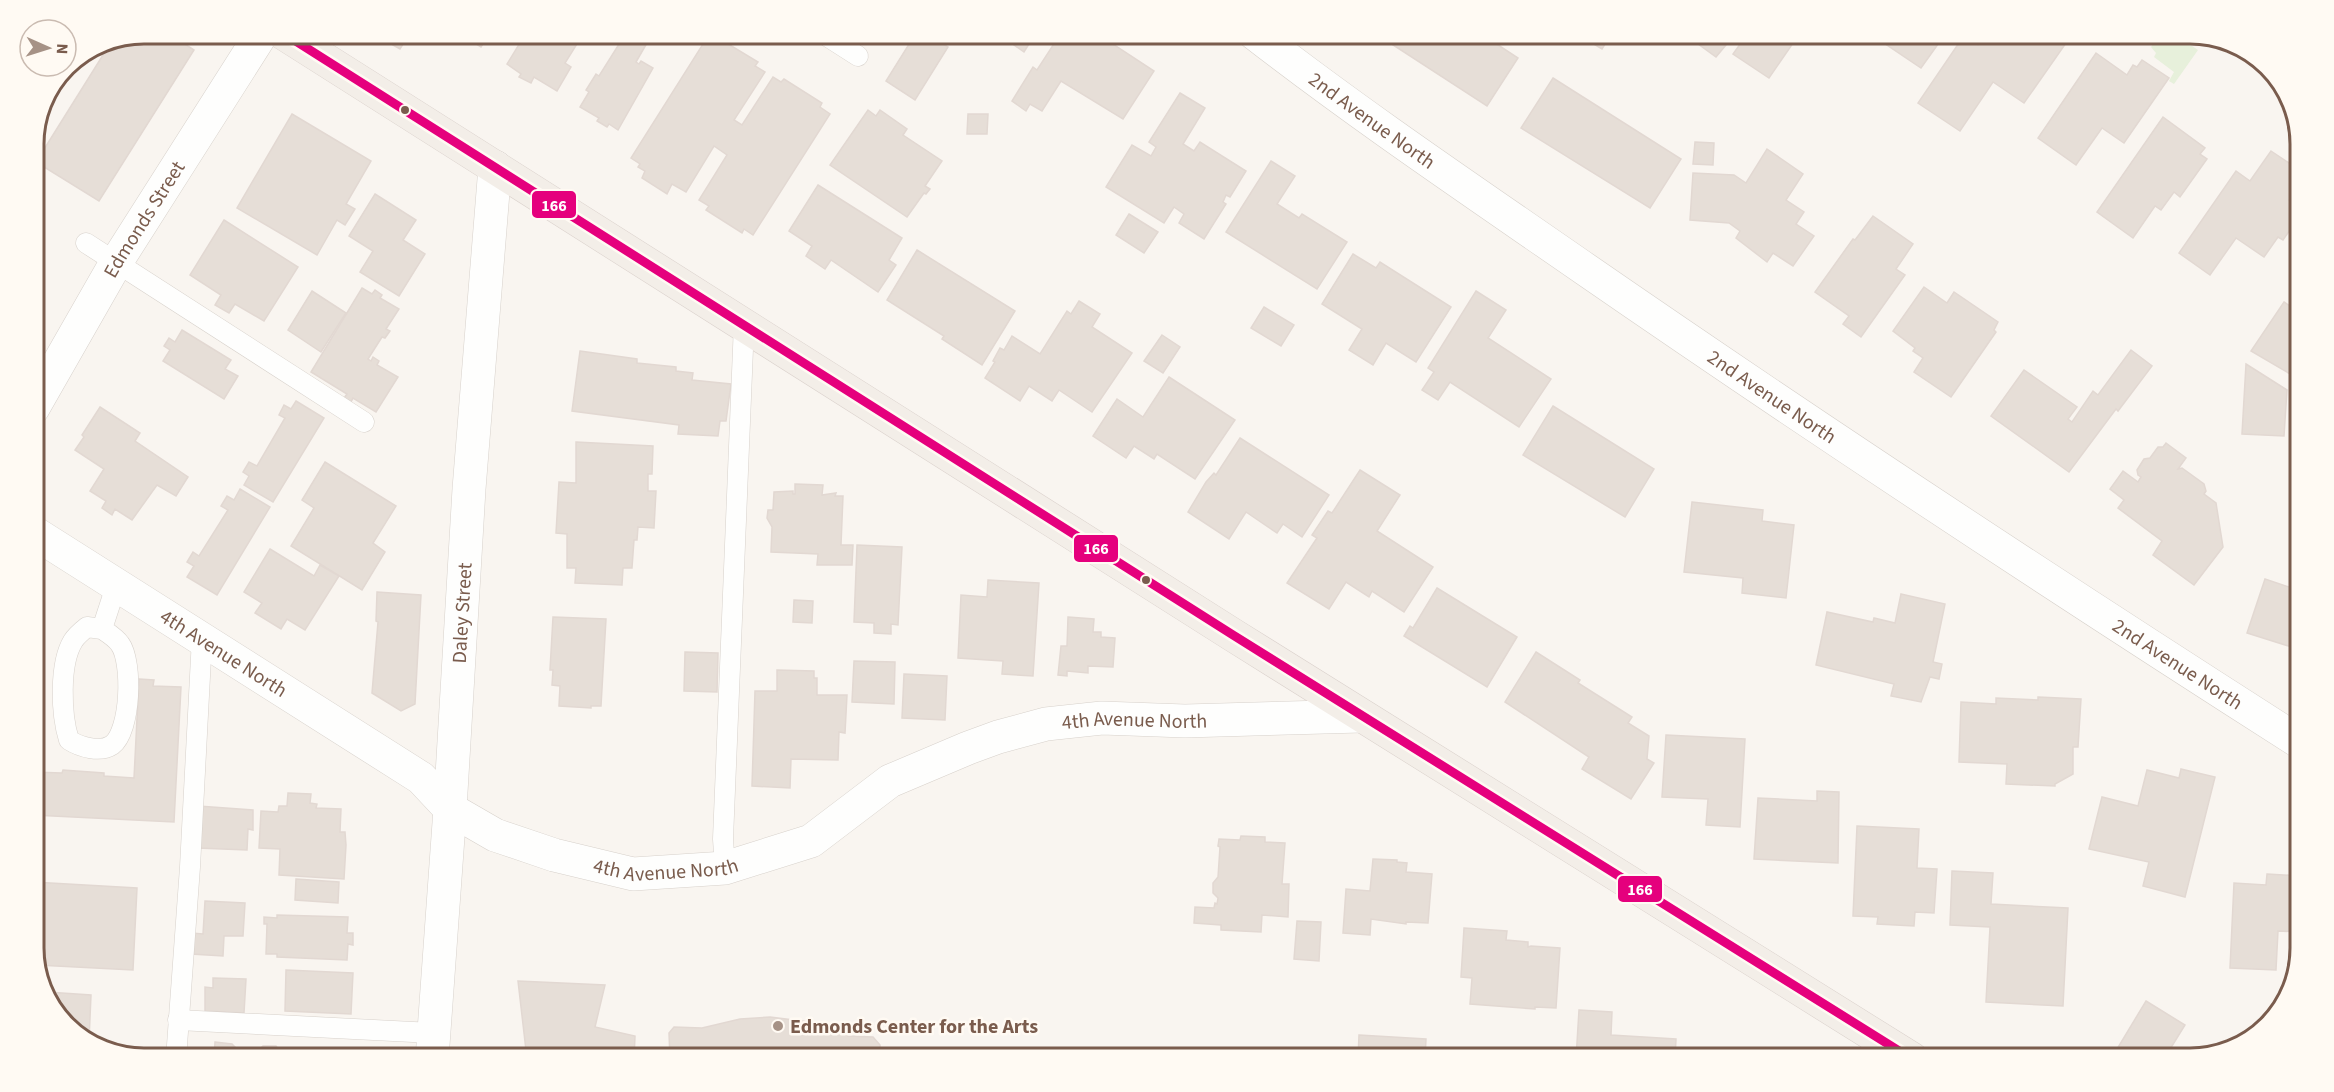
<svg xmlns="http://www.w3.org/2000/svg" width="2334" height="1092" viewBox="0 0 2334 1092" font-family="'Source Sans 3',sans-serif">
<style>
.green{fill:#e7f0db}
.building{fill:#e6ded7;stroke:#e2d8d2;stroke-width:1.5}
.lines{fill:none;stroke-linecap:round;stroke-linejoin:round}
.service-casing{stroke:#d7d1cb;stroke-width:21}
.minor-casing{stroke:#d7d1cb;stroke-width:34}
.tertiary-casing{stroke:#d7d1cb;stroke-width:34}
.primary-casing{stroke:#dad1cc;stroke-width:34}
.service{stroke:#fefefd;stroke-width:20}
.minor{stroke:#fefefd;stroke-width:33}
.tertiary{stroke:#fefefd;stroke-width:33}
.primary{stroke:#f3eee8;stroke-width:33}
.bus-1-casing{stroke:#fffaf3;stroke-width:14}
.bus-1{stroke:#e5007d;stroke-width:9}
.bus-dot{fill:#7a5c4d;stroke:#fffaf3;stroke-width:2}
.poi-dot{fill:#a69286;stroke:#fffaf3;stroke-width:2}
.labels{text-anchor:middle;stroke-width:5;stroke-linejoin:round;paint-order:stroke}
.street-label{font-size:20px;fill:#7a5c4d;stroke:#fffaf3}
.poi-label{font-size:20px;font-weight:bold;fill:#7a5c4d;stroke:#fffaf3;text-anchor:start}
.rim{fill:none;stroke:#7a5c4d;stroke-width:3}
.line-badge{stroke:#fffaf3;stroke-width:2}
.badge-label{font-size:16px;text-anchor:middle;font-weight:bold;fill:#fff}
</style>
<rect width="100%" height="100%" fill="#f9f5f0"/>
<!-- green -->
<path class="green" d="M 2161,33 L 2173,33 L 2198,50 L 2174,84 L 2169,81 L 2174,72 L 2154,57 L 2156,53 L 2151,47 Z"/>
<!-- building -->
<g class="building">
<path d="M 144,33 L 168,33 L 194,50 L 99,201 L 36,162 L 113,39 Z"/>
<path d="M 360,33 L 410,33 L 400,49 L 379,37 L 376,43 Z"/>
<path d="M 458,33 L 490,33 L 481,47 Z"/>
<path d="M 526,33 L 578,33 L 582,36 L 565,63 L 571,67 L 557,91 L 534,77 L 531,83 L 519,77 L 521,74 L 507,64 Z"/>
<path d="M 626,33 L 631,33 L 647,43 L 636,62 L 639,64 L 641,61 L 653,68 L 618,130 L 609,124 L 607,127 L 597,121 L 599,118 L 580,107 L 589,92 L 586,90 L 596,74 L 599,76 Z"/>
<path d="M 668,33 L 690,33 L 684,43 Z"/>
<path d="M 916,33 L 926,33 L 948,47 L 915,100 L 886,81 Z"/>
<path d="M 997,33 L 1036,33 L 1024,52 Z"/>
<path d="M 1061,33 L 1103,33 L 1102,37 L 1154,71 L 1123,119 L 1061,81 L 1042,111 L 1030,104 L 1026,111 L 1012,101 L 1033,67 L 1037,70 Z"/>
<path d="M 1396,33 L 1480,33 L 1518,58 L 1487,106 L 1390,43 Z"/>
<path d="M 1585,33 L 1612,33 L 1602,49 L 1582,37 Z"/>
<path d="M 1683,33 L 1736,33 L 1716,57 Z"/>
<path d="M 1748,33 L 1800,33 L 1769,78 L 1733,54 Z"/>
<path d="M 1887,33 L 1946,33 L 1921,68 L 1881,41 Z"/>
<path d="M 1986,33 L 2073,33 L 2024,103 L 1993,82 L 1960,131 L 1918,103 L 1961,40 L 1968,38 L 1978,45 Z"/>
<path d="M 708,36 L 717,43 L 720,39 L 758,62 L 755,66 L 765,72 L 734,120 L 742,125 L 773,77 L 781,82 L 784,79 L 822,103 L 820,107 L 830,114 L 753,235 L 744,229 L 742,233 L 706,210 L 709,206 L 699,200 L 727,155 L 714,146 L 686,192 L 672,184 L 667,194 L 642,178 L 645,171 L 638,167 L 640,164 L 631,158 Z"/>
<path d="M 2096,53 L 2127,75 L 2133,65 L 2137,67 L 2142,60 L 2169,78 L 2124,143 L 2102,128 L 2076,165 L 2038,138 Z"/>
<path d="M 1553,78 L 1681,159 L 1650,208 L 1521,128 Z"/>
<path d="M 1180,93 L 1205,108 L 1183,144 L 1194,151 L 1200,142 L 1246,171 L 1230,197 L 1226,195 L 1223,202 L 1226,204 L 1204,239 L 1179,223 L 1184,214 L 1174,207 L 1164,223 L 1106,187 L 1132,145 L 1151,156 L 1156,147 L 1149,142 Z"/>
<path d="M 868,110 L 876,116 L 880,110 L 907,129 L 903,135 L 942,161 L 925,186 L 930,189 L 926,194 L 924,193 L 907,217 L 830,165 Z"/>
<path d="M 292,114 L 371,161 L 346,204 L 355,209 L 345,225 L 337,220 L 317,255 L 237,208 Z"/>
<path d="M 968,114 L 988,114 L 987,134 L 967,134 Z"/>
<path d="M 2163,117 L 2205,148 L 2200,154 L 2207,159 L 2180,197 L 2174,192 L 2161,210 L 2155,206 L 2133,238 L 2097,212 Z"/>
<path d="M 1695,142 L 1714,143 L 1713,165 L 1693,164 Z"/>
<path d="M 1767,149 L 1803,174 L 1786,200 L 1804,212 L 1796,224 L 1814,236 L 1793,266 L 1773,253 L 1767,262 L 1736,238 L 1740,231 L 1729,223 L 1690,220 L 1693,173 L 1734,175 L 1746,183 Z"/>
<path d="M 2271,151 L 2301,171 L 2301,184 L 2289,200 L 2301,209 L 2301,214 L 2283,240 L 2278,237 L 2264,257 L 2236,238 L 2210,275 L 2179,253 L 2236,171 L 2250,181 Z"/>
<path d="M 1271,161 L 1295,176 L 1277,204 L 1299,218 L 1302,214 L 1347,242 L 1317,289 L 1226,232 Z"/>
<path d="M 818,185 L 902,238 L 889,260 L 896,265 L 878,292 L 831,260 L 825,269 L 806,256 L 812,246 L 789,231 Z"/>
<path d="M 375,194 L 416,220 L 403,240 L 425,254 L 399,296 L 360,272 L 373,251 L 349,236 Z"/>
<path d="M 1129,214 L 1158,232 L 1144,253 L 1116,235 Z"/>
<path d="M 1873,216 L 1913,244 L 1896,269 L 1905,275 L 1861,337 L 1843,324 L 1849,316 L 1815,292 L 1853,239 L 1855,240 Z"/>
<path d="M 224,220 L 298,267 L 264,321 L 235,304 L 229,313 L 215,305 L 221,295 L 190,275 Z"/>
<path d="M 917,250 L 1015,311 L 982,365 L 942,339 L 944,336 L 887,300 Z"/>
<path d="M 1353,254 L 1376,268 L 1380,262 L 1451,307 L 1416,362 L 1386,343 L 1373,365 L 1349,350 L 1362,329 L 1322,304 Z"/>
<path d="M 1924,287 L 1947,303 L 1954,292 L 1998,322 L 1994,330 L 1996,332 L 1951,397 L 1914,372 L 1923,358 L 1913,351 L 1915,348 L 1893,331 Z"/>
<path d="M 362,288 L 372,294 L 375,290 L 382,295 L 380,298 L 399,309 L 386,329 L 390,331 L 385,338 L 382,337 L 368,359 L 371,361 L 373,357 L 379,361 L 377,365 L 398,377 L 376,412 L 353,398 L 351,402 L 344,398 L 347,394 L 311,372 Z"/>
<path d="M 312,291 L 346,313 L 321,352 L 288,330 Z"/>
<path d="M 1476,291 L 1506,310 L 1488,338 L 1551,379 L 1519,427 L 1450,382 L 1438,400 L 1422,390 L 1434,372 L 1428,368 Z"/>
<path d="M 1079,301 L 1100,314 L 1092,327 L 1132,353 L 1092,412 L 1059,390 L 1052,401 L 1029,386 L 1020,401 L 985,378 L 995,362 L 993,361 L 1000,348 L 1004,350 L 1012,336 L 1040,354 L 1067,311 L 1071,314 Z"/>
<path d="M 2284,302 L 2301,313 L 2301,372 L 2297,378 L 2251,351 Z"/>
<path d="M 1264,307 L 1294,325 L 1281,346 L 1251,328 Z"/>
<path d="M 182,330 L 231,360 L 225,369 L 238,376 L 224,399 L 163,361 L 170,350 L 164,346 L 169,338 L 175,342 Z"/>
<path d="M 1162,335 L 1180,347 L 1163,373 L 1144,361 Z"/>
<path d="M 2131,350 L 2152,366 L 2118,411 L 2116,409 L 2069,472 L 1991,416 L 2024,370 L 2077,407 L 2068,419 L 2072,422 L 2093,391 L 2098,395 Z"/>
<path d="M 580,351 L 637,359 L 637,363 L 676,367 L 676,371 L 693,373 L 692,380 L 731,384 L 726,421 L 720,421 L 718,436 L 678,434 L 679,425 L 572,411 Z"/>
<path d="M 2246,364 L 2287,390 L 2284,436 L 2242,434 Z"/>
<path d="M 1169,377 L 1235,420 L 1195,479 L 1157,454 L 1154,459 L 1134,446 L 1126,458 L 1093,436 L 1117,399 L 1143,417 Z"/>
<path d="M 296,401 L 324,418 L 273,502 L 244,485 L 249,476 L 243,472 L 249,462 L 257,466 L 285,418 L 279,415 L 284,405 L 291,409 Z"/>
<path d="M 1553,406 L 1654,469 L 1625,517 L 1523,455 Z"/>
<path d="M 100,407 L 140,433 L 135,441 L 188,477 L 176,496 L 157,485 L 132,520 L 115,509 L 112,515 L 102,508 L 106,501 L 90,491 L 104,469 L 75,450 L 84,437 L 82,435 Z"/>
<path d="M 1240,438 L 1329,495 L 1302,537 L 1283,524 L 1277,533 L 1246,512 L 1229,539 L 1188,512 L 1206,482 L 1214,473 L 1216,475 Z"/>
<path d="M 576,442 L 653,446 L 652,474 L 648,474 L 648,491 L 656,491 L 654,528 L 638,527 L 637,540 L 634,540 L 632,568 L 623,568 L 622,585 L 575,583 L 576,568 L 567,568 L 567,534 L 556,533 L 559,482 L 576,483 Z"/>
<path d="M 2166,443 L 2186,458 L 2178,469 L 2182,468 L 2204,484 L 2206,491 L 2204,494 L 2216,503 L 2223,547 L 2194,585 L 2153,555 L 2162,541 L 2118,508 L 2124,500 L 2110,489 L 2123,471 L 2138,482 L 2141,477 L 2138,475 L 2137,470 L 2144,459 L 2150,458 L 2158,447 L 2163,447 Z"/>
<path d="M 325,462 L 396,506 L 373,543 L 385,552 L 362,590 L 291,546 L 314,508 L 302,500 Z"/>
<path d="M 1360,470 L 1400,495 L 1377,531 L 1433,567 L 1404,612 L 1372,591 L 1369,597 L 1346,582 L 1329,609 L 1287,583 L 1317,538 L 1312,535 L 1328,511 L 1332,513 Z"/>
<path d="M 795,484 L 823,485 L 822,495 L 836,493 L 835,496 L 843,496 L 841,545 L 853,545 L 852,565 L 817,565 L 818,554 L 771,552 L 772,527 L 767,518 L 768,510 L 773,510 L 774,492 L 793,491 L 793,494 L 795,494 Z"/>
<path d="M 240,489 L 270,507 L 217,595 L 187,577 L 194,566 L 187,562 L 193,552 L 199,556 L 228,510 L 221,506 L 227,496 L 234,500 Z"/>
<path d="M 1692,502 L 1763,510 L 1762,521 L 1794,525 L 1786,598 L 1742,593 L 1743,578 L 1684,572 Z"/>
<path d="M 857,545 L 902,547 L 898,625 L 891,624 L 891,634 L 874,633 L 874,623 L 854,622 Z"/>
<path d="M 270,549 L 314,576 L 320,565 L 339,576 L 305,630 L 287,619 L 281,629 L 255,613 L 262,603 L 244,592 Z"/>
<path d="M 2265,579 L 2301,591 L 2301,650 L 2247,633 Z"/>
<path d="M 988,580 L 1039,583 L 1033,676 L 1002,674 L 1003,661 L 958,658 L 961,595 L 987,597 Z"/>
<path d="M 1437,588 L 1517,637 L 1487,687 L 1404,636 L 1410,626 L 1413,628 Z"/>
<path d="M 377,592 L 421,595 L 415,704 L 401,711 L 372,693 L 378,622 L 376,621 Z"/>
<path d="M 1901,594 L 1945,604 L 1933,662 L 1942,664 L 1939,679 L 1930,677 L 1921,702 L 1891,696 L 1894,684 L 1816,665 L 1827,612 L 1873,622 L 1874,618 L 1895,623 Z"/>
<path d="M 794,600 L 813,601 L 812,623 L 793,622 Z"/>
<path d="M 33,608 L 40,608 L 33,739 Z"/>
<path d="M 553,617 L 606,619 L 601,706 L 591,706 L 591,708 L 559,706 L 560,686 L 552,685 L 553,670 L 550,670 Z"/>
<path d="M 1068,617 L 1094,619 L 1093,632 L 1101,632 L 1101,637 L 1115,638 L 1113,667 L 1088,666 L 1088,673 L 1067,671 L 1067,676 L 1058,675 L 1061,646 L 1067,646 Z"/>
<path d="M 685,652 L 718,653 L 717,692 L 684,691 Z"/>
<path d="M 1536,652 L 1580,680 L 1578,683 L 1632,717 L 1628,723 L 1649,736 L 1647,759 L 1654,763 L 1631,799 L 1582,769 L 1589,757 L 1505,702 Z"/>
<path d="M 854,661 L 895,662 L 894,704 L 852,702 Z"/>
<path d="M 777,670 L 814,671 L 814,678 L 817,678 L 817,695 L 847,695 L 845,733 L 839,732 L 838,760 L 791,759 L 790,788 L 752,786 L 755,691 L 777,691 Z"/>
<path d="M 904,674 L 947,676 L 945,720 L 902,718 Z"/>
<path d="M 139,679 L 154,680 L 153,686 L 181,687 L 174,822 L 33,815 L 33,772 L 62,773 L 63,770 L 104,773 L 104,776 L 134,778 Z"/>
<path d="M 2038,697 L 2081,699 L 2078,747 L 2073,747 L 2073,774 L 2055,784 L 2055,786 L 2006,784 L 2007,764 L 1959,762 L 1961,702 L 1996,704 L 1996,698 L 2038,700 Z"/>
<path d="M 1666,735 L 1745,739 L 1740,827 L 1706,825 L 1708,799 L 1662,797 Z"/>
<path d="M 2181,769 L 2215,777 L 2185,897 L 2143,886 L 2149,862 L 2089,849 L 2102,797 L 2138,806 L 2147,770 L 2179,778 Z"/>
<path d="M 1817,791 L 1839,792 L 1838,863 L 1754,859 L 1758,798 L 1817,801 Z"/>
<path d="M 288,793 L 311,794 L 310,803 L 317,804 L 316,808 L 341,809 L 340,832 L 345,832 L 346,845 L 344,879 L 279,875 L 280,849 L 259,848 L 261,811 L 278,812 L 279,806 L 287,806 Z"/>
<path d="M 198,806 L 253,810 L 253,830 L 248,829 L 247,850 L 197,848 Z"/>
<path d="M 1857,826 L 1919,829 L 1917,868 L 1937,869 L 1934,913 L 1915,912 L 1914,926 L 1877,924 L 1878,917 L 1853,916 Z"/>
<path d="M 1241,836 L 1265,837 L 1265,842 L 1285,843 L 1282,884 L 1289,884 L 1288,917 L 1262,915 L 1261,932 L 1221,930 L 1221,925 L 1194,923 L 1195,907 L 1214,908 L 1215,903 L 1217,904 L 1218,898 L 1213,893 L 1213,883 L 1218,877 L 1220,847 L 1218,846 L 1219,839 L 1240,840 Z"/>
<path d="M 1373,859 L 1397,860 L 1397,862 L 1407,863 L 1406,872 L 1432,874 L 1428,923 L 1406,922 L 1406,924 L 1371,919 L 1370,935 L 1343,933 L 1346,889 L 1370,891 Z"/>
<path d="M 1952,871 L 1993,873 L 1991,904 L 2068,908 L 2063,1006 L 1986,1002 L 1990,927 L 1950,925 Z"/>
<path d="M 2267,874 L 2301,876 L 2301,932 L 2278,931 L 2276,970 L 2230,968 L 2234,883 L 2266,885 Z"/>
<path d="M 296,879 L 339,882 L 338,903 L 295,900 Z"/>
<path d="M 33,882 L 137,888 L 133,970 L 37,965 L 33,956 Z"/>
<path d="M 205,901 L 245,903 L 243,936 L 224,936 L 223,956 L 191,954 L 192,933 L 203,934 Z"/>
<path d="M 277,915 L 348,917 L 347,933 L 353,933 L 353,945 L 348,944 L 347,960 L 277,957 L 277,954 L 266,954 L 267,924 L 264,924 L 264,917 L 277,918 Z"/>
<path d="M 1297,921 L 1321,922 L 1319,961 L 1294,959 Z"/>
<path d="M 1464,928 L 1507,931 L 1506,940 L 1528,942 L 1528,947 L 1531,946 L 1560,948 L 1556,1008 L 1535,1007 L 1535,1009 L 1470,1004 L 1472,978 L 1461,977 Z"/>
<path d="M 286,970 L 353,973 L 351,1014 L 285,1011 Z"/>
<path d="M 213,978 L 246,979 L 244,1013 L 205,1011 L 205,987 L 213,988 Z"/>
<path d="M 518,981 L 605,985 L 595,1027 L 635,1036 L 634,1059 L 527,1059 Z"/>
<path d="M 47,992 L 91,995 L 89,1041 L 56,1015 Z"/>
<path d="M 2146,1001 L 2185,1025 L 2164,1059 L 2111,1059 Z"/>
<path d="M 1579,1010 L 1612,1012 L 1611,1035 L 1676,1039 L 1675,1059 L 1576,1059 Z"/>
<path d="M 770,1017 L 810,1022 L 834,1029 L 848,1036 L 873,1037 L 880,1045 L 880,1059 L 670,1059 L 669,1033 L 674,1027 L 702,1028 L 740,1019 Z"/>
<path d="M 1359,1035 L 1426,1039 L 1425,1058 L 1431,1059 L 1358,1059 Z"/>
<path d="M 215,1042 L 232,1044 L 236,1048 L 259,1050 L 263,1046 L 276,1046 L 279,1050 L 293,1051 L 297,1048 L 327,1053 L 330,1049 L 343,1050 L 346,1054 L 360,1055 L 359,1059 L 214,1059 Z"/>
</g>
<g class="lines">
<!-- service casing -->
<g class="service-casing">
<g id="service">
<path d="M 822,33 L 858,56"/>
<path d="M 86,243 L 364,422"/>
<path d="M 102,629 C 108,633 116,638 120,644 C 133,662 131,731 112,745 C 100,753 80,747 69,740 C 61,715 59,664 73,641 C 76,636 82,631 87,627 L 102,629 L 117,583"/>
<path d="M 725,868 L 723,839 L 744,324"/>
<path d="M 178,1020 L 433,1033"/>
<path d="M 176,1059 L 190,867 L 202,638"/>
</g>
</g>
<!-- minor casing -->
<g class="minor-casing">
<g id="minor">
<path id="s1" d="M 1254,33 C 1361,116 1474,192 1585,269 C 1821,432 2060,589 2301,743"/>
<path id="s2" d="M 33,532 L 421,778 L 450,809 L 495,835 L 554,855 L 633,874 L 725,868 L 811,841 L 890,781 L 968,748 L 998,737 L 1046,724 L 1102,718 L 1185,721 L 1361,716"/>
<path id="s3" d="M 432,1059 L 450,809 L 469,489 L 495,167"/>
</g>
</g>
<!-- tertiary casing -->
<g class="tertiary-casing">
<g id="tertiary">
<path id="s4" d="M 33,408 L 117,261 L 262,33"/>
</g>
</g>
<!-- primary casing -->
<g class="primary-casing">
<path id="primary" d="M 283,33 L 1233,635 L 1912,1059"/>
</g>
<!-- service -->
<use href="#service" class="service"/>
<!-- minor -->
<use href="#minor" class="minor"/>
<!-- tertiary -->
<use href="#tertiary" class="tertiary"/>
<!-- primary -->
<use href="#primary" class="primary"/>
<!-- bus-1 casing -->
<g class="bus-1-casing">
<path id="bus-1" d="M 283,33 L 1233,635 L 1912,1059"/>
</g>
<!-- bus-1 -->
<use href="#bus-1" class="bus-1"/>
</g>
<!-- markers -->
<g class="bus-dot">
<circle cx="405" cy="110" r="5"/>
<circle cx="1146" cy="580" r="5"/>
</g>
<circle class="poi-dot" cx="778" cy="1026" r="6"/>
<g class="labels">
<!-- street labels -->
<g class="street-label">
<text dy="7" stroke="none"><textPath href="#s1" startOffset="147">2nd Avenue North</textPath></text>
<text dy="7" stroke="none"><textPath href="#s4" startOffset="219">Edmonds Street</textPath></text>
<text dy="7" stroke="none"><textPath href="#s1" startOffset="633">2nd Avenue North</textPath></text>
<text dy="7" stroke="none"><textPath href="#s3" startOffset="447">Daley Street</textPath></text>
<text dy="7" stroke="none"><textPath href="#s2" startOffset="226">4th Avenue North</textPath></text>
<text dy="7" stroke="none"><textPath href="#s1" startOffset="1119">2nd Avenue North</textPath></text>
<text dy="7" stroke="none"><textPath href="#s2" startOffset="1234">4th Avenue North</textPath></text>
<text dy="7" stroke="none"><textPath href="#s2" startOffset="730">4th Avenue North</textPath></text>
</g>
<!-- poi labels -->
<g class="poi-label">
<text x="790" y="1033">Edmonds Center for the Arts</text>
</g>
</g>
<!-- crop -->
<path d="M0 0H2334V1092H0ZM144 44H2190A100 100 0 0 1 2290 144V948A100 100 0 0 1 2190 1048H144A100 100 0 0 1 44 948V144A100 100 0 0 1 144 44Z" fill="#fffaf3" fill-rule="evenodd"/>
<path class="rim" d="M144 44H2190A100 100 0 0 1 2290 144V948A100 100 0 0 1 2190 1048H144A100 100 0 0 1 44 948V144A100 100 0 0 1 144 44Z"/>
<g class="line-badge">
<rect x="531" y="190" width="46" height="29" rx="6" fill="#e5007d"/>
<rect x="1073" y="534" width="46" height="29" rx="6" fill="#e5007d"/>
<rect x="1617" y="875" width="46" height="28" rx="6" fill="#e5007d"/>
</g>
<g class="badge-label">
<text x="554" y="211">166</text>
<text x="1096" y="554">166</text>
<text x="1640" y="895">166</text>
</g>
<!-- north arrow -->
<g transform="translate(48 48) rotate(93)"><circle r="28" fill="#fffaf3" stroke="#cabbb1" stroke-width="1.5"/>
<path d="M0-4.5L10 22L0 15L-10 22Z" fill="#a69286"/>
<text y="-9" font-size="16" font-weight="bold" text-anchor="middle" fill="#7a5c4d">N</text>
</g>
</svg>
